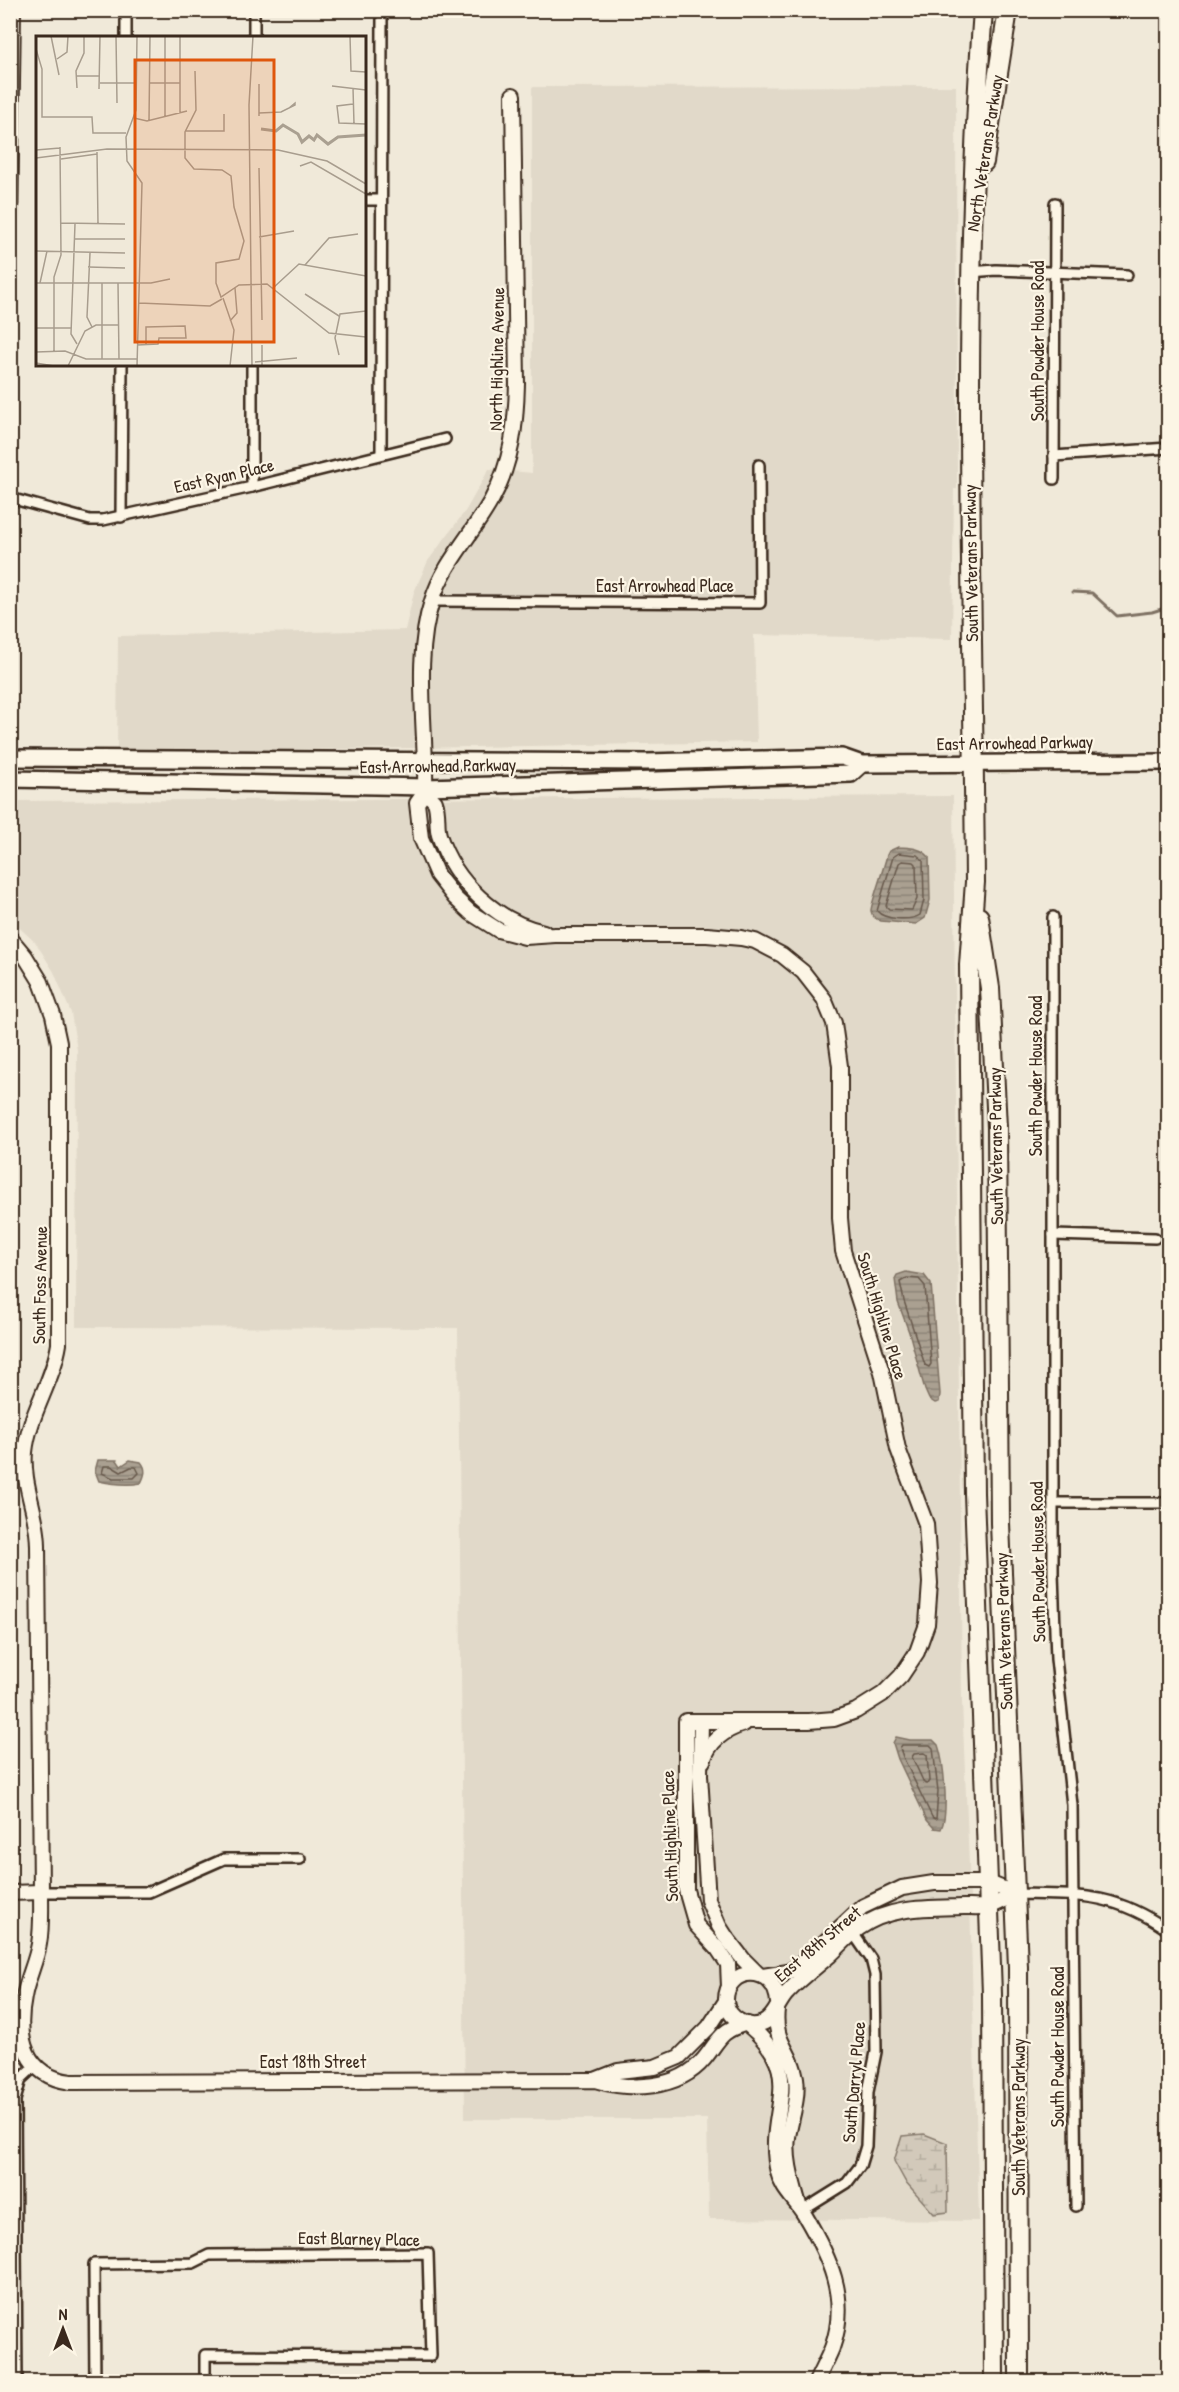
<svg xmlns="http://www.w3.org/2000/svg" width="1179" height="2392" viewBox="0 0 1179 2392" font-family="'Patrick Hand',sans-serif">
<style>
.built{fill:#e1d9c9}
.wetland{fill:url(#wetland-marsh);stroke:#867a6c;stroke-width:1.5}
.water{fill:url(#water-rules);stroke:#7e7163;stroke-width:1.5}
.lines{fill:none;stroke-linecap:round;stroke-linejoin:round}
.shore{stroke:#67594c;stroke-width:1.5}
.stream{stroke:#7e7163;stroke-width:3}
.street-casing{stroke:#3b2a1e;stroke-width:14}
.secondary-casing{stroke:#3b2a1e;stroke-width:18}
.primary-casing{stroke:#3b2a1e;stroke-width:20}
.highway-casing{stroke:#3b2a1e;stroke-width:22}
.street{stroke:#fcf5e5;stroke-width:9}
.secondary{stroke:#fcf5e5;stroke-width:14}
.primary{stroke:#fcf5e5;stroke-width:15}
.highway{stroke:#fcf5e5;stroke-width:18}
.labels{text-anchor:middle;stroke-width:4.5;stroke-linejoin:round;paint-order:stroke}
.street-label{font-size:18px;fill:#3b2a1e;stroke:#fcf5e5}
.inset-river{fill:none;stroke:#aaa091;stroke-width:3}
.inset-road{fill:none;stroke:#a89d8e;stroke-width:1.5}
.view{fill:#df570d;fill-opacity:0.15;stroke:#df570d;stroke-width:3}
.inset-edge{fill:none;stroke:#3b2a1e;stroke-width:3}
</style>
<defs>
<pattern id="wetland-marsh" width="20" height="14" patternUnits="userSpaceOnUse" patternTransform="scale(1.5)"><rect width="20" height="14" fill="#d2c9ba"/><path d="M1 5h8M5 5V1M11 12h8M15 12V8" fill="none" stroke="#b5ad9f"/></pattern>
<pattern id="water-rules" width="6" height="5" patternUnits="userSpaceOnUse" patternTransform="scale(1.5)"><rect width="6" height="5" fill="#aaa091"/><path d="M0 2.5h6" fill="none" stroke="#8c8376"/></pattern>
</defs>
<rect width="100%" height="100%" fill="#f0e9d9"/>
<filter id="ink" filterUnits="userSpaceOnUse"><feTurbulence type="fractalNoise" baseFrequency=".0167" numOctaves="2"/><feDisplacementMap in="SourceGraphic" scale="12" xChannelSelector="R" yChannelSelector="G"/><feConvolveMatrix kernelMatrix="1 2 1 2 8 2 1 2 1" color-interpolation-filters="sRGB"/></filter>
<g filter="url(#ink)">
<!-- built -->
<g class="built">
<path d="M 956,86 L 957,489 L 954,489 L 952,639 L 754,635 L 757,742 L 117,753 L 118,636 L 405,630 L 414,592 L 428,561 L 466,510 L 489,469 L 532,473 L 532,87 Z"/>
<path d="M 953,796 L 962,1702 L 969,1865 L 979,2221 L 709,2219 L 707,2119 L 465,2119 L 458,1328 L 76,1327 L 77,1050 L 71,1013 L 54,972 L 36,943 L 11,920 L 11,801 Z"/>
</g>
<!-- wetland -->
<path class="wetland" d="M 924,2134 L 947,2143 L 948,2212 L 934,2214 L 905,2181 L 894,2161 L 902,2136 Z"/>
<!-- water -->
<g class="water">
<path d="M 898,847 C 910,848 921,847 929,857 L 930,900 L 925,918 L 916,924 L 881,921 C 876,919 872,917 871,911 C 870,907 885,865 887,855 L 889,851 Z"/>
<path d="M 906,1272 L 924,1275 L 931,1284 L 940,1394 L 939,1402 L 935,1403 L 929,1399 L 925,1390 L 909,1332 L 898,1302 L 895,1279 L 897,1275 Z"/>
<path d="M 98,1460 L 117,1460 L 121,1466 L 130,1460 L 141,1462 C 147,1469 145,1475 141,1483 C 126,1486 113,1484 99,1481 L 95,1471 Z"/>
<path d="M 896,1737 L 910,1740 L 933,1740 L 938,1745 C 944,1762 949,1813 941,1829 L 934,1828 L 927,1820 L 898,1759 L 893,1743 Z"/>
</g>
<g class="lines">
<!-- shore -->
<g class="shore">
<path d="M 899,853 L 917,855 L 923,860 L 924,900 L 920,915 C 911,921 884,920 877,911 L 893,857 Z"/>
<path d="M 902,861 L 914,862 L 916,864 L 917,899 L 912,910 L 889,909 L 886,906 L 899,863 Z"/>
<path d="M 907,1278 L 919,1279 L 925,1286 L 931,1364 L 929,1367 L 925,1365 L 904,1301 L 900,1282 Z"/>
<path d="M 104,1466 L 111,1466 L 121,1472 L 131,1467 L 136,1467 L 139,1473 L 134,1478 L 113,1478 L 102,1473 Z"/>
<path d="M 902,1745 L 930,1745 L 933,1748 L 938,1791 L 936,1819 L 932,1817 L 903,1757 L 900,1748 Z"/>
<path d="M 924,1753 L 927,1755 L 929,1781 L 927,1784 L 924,1783 L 912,1757 L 914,1754 Z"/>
</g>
<!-- stream -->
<path class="stream" d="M 1073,592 L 1092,593 L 1117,616 L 1152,612 L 1168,607"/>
<!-- street casing -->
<g class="street-casing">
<g id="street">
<path d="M 126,38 L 126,10"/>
<path d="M 254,38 L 254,10"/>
<path d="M 364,200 L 381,200"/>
<path d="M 970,272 L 996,270 L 1127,275"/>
<path d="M 381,454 L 382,10"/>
<path d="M 1054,456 L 1168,448"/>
<path d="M 1054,479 L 1055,203"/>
<path d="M 252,487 L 252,364"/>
<path d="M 10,498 L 90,520 L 103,520 L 252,487 L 445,439"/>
<path d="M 121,517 L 122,364"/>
<path d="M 432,601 L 760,603 L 759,465"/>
<path d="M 1053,917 L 1053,1573 L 1056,1659 L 1072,1805 L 1076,2206"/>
<path d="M 1053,1235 L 1155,1238"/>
<path d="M 1053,1503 L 1168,1503"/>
<path d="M 41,1892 L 149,1892 L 224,1859 L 300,1859"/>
<path d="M 1016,1894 C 1080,1895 1113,1892 1168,1930"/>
<path d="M 802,2211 L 847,2183 L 860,2166 L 866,2146 L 868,2092 L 876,2052 L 875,1975 L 871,1959 L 853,1933"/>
<path d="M 17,2382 L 15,2100 L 21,2079 L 35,2066"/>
<path d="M 95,2382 L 94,2264 L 193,2263 L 209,2255 L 428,2253 L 431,2356 L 205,2355 L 205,2382"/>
</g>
</g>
<!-- secondary casing -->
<g class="secondary-casing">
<g id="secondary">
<path d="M 513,95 L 517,384 C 516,425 512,462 492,499 C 473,534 444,562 432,601 C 413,659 427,731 425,792 L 417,803 L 421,838 L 437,875 L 455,898 L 471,913 L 498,930 L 525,937 L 555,935 L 707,935 L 741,938 L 755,941 L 782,955 L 803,972 L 824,999 L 834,1023 L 840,1066 L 840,1218 L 843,1251 L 882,1372 L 898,1449 L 926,1524 L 930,1583 L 927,1624 L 917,1652 L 901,1676 L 883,1694 L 856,1711 L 834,1719 L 809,1721 L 686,1721 L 686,1890 L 696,1925 L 718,1949 L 728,1964 L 729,1987"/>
<path d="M 10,221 L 13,10"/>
<path d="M 425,792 C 428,795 433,799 435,802 C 439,812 436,825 439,835 C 454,882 497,922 544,932"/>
<path d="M 10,938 L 25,956 L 41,982 L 53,1015 L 59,1043 L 59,1344 C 53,1382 29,1414 25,1452 C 22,1485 38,1514 38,1546 C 40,1662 40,1777 41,1892 C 41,1909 42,1927 39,1944 C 36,1962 27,1979 24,1997 C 16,2037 24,2076 71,2082 L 595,2080 C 630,2091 678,2090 704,2059 C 719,2041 719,2031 744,2024"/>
<path d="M 701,1721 L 700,1775 L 708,1900 L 719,1926 L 726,1937 L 743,1959 L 758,1974"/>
<path d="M 703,1761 C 709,1741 724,1730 744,1724"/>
<path d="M 10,1893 L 41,1892"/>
<path d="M 763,1976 L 788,1972 L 799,1966 L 862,1907 L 902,1888 L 934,1883 L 989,1883 L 1016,1894"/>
<path d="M 778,2003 C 776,1963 725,1966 726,2001 C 727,2018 748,2030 763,2023 C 776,2017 778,2001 788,1992 C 800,1979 815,1968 829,1956 C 839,1947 848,1936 859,1928 C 890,1906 927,1908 964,1907 C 972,1907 983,1908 991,1906 C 999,1903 1008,1898 1016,1894"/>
<path d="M 777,2009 C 773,2044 791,2048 796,2078 C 799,2098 791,2118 788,2137 C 785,2160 793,2183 799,2205"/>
<path d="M 747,2024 C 811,2076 763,2112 778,2172 C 782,2190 795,2199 804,2214 C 829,2256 850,2298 832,2348 C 827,2360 821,2371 816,2382"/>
<path d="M 595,2080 L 618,2071 L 655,2067 L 679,2057 L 709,2027 L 726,2001"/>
</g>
</g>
<!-- primary casing -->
<g class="primary-casing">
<g id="primary">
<path d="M 10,758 L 647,762 L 842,757 L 862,764 L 1168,762"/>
<path d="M 10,779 L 426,787 L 851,774 L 862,764"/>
</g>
</g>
<!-- highway casing -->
<g class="highway-casing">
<g id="highway">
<path d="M 983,10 C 961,301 973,591 975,882 L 969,965 L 974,1493 L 992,1994 L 994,2382"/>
<path d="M 984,162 L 1008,10"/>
<path d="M 979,917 L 990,988 L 997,1127 L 1000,1523 L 1018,1967 L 1019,2382"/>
</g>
</g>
<!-- street -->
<use href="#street" class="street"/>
<!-- secondary -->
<use href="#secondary" class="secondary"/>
<!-- primary -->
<use href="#primary" class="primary"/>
<!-- highway -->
<use href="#highway" class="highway"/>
</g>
</g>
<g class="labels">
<!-- street labels -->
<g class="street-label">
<text transform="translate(985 153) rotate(-81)" y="6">North Veterans Parkway</text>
<text transform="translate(1038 341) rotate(-90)" y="6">South Powder House Road</text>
<text transform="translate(497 359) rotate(-89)" y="6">North Highline Avenue</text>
<text transform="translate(224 476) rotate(-13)" y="6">East Ryan Place</text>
<text transform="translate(971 563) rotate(-91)" y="6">South Veterans Parkway</text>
<text x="665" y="592">East Arrowhead Place</text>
<text transform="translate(1015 743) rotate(-1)" y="6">East Arrowhead Parkway</text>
<text transform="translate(438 766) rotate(-1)" y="6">East Arrowhead Parkway</text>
<text transform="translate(1036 1076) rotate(-90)" y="6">South Powder House Road</text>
<text transform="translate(996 1146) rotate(-91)" y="6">South Veterans Parkway</text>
<text transform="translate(40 1285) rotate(-89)" y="6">South Foss Avenue</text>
<text transform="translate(882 1316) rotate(73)" y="6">South Highline Place</text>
<text transform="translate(1038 1562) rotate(-91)" y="6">South Powder House Road</text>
<text transform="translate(1004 1631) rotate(-92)" y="6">South Veterans Parkway</text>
<text transform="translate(670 1836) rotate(-92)" y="6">South Highline Place</text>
<text transform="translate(818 1944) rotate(-40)" y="6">East 18th Street</text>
<text transform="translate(1058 2047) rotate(-90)" y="6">South Powder House Road</text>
<text x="313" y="2068">East 18th Street</text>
<text transform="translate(854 2082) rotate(-85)" y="6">South Darryl Place</text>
<text transform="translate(1019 2117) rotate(-90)" y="6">South Veterans Parkway</text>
<text transform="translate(359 2239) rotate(1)" y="6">East Blarney Place</text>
</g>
</g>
<!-- overview -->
<g transform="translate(36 36)">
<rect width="330" height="330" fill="#f0e9d9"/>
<path class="inset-river" d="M 225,93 L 240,95 L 247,89 L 262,98 L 266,106 L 273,100 L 278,104 L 281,99 L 292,108 L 302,101 L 330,99"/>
<path class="inset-road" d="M 15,0 L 23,39M 80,0 L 81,67M 101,0 L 100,74 L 90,101 L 91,125 L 106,147 L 101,330M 314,0 L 315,35 L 330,36M 0,13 L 6,33 L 6,81 L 56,81 L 57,97 L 90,97M 21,23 L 31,16 L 32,0M 159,35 L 160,74 L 149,96 L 149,122 L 158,133 L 186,134 L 195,140 L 198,171 L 208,205 L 203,223 L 180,227 L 180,247 L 185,261 L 203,249 L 231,248 L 293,297 L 330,301M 40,40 L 64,40M 64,47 L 100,47M 113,47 L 144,47M 296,50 L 330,54M 41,52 L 40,35 L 48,17 L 48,0M 317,52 L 318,88M 63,53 L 64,0M 317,68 L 301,70 L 303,87 L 330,88M 144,77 L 144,0M 223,77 L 245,76 L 259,69 L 259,67 L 253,72M 223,80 L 223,48M 129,81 L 129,0M 98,82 L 111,85 L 151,75M 113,85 L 114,0M 150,95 L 188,95 L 188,78M 0,114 L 24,112M 61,116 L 62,188M 0,122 L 71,113 L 242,114 L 291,125 L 330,148M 25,123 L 61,118M 264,130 L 275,126 L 330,158M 223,132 L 226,284M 25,187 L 89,188M 39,188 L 35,298 L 41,308M 223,201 L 258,195M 39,203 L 89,203M 0,215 L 89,217M 54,217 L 51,281 L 56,291M 269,229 L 293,202 L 322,198M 52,231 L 89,232M 0,247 L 115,247 L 134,243M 4,247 L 11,215M 66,247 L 66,323M 82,247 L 83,323M 237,252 L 263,228 L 330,240M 269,258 L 303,280M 187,262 L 198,294 L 194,330M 103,267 L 174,270 L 186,263M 0,269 L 0,316M 194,285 L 201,277 L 199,252M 0,292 L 35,292M 101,309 L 122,308 L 123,302 L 150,302 L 149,290 L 110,291 L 110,308M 18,315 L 18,241 L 25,219 L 24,111M 0,316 L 29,315 L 50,323 L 101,323M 303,319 L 299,302 L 304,278 L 330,275M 219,326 L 261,322M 0,327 L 18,330M 32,330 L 49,295 L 60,289 L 83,289M 216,330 L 213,69 L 217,0M 226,330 L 226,309"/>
<path class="view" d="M 99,24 L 238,24 L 238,306 L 99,306 Z"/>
<rect width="330" height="330" class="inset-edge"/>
</g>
<!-- margin -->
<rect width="1179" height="2392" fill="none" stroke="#fcf5e5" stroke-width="36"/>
<rect x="18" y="18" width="1143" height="2356" fill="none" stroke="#3b2a1e" stroke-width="2" filter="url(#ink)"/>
<!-- north arrow -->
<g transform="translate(63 2329)" stroke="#fcf5e5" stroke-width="4.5" paint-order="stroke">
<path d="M0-4.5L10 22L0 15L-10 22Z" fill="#3b2a1e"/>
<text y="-9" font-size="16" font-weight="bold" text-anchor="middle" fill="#3b2a1e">N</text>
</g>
</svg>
